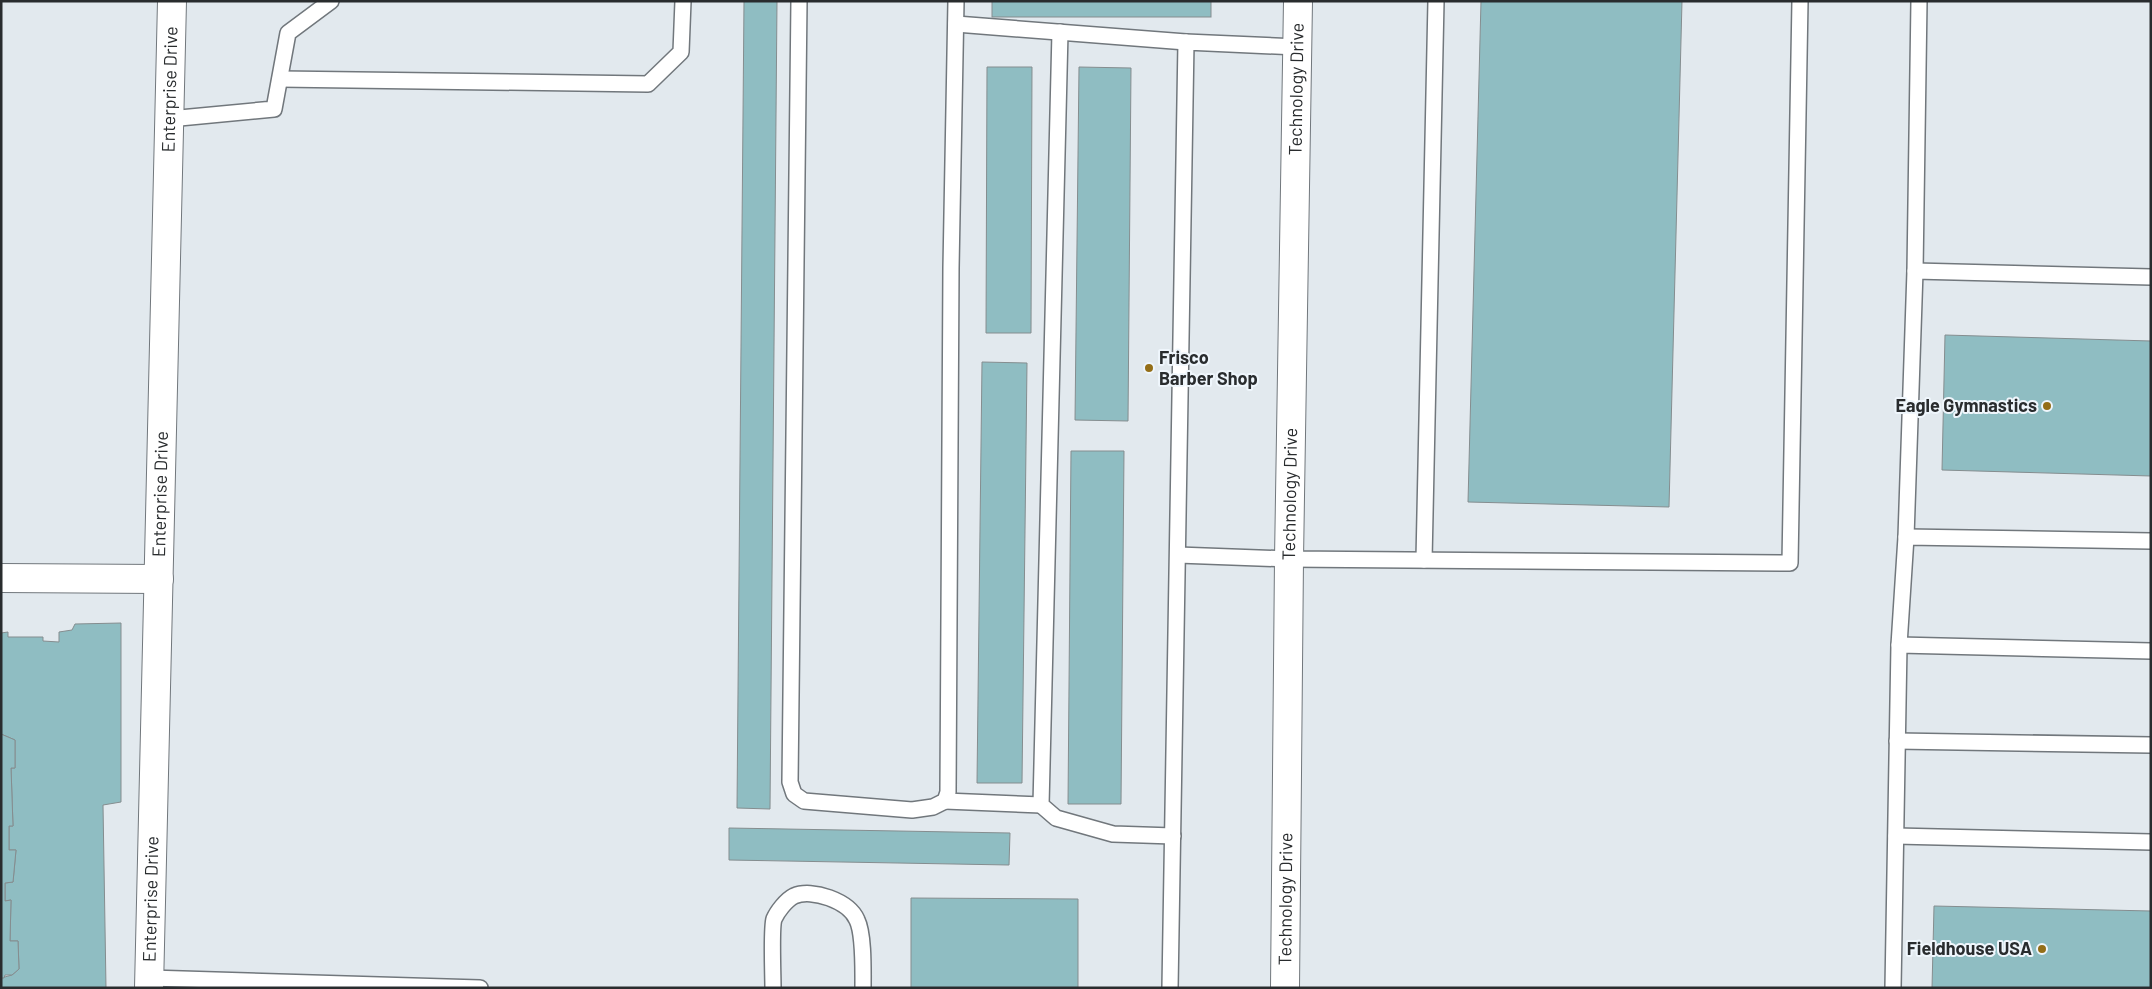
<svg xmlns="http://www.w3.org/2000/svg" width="2152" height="989" viewBox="0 0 2152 989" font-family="Barlow,sans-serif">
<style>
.building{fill:#8fbdc2;stroke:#858d8f}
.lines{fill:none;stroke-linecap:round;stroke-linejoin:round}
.service-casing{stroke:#71777c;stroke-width:18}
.minor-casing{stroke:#71777c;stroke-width:30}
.service{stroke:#fff;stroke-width:15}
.minor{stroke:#fff;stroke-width:28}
.poi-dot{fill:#946e17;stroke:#eff6fc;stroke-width:2}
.labels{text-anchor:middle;stroke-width:4;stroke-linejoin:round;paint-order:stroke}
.street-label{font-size:18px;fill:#292c2e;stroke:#eff6fc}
.poi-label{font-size:18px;font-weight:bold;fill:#292c2e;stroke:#eff6fc;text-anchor:end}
</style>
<rect width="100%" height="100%" fill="#e2e9ee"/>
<!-- building -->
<g class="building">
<path d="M 744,1 L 777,1 L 770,809 L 737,808 Z"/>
<rect x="992" y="1" width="219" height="16"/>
<path d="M 1481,1 L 1682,1 L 1669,507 L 1468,502 Z"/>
<path d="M 987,67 L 1032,67 L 1031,333 L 986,333 Z"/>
<path d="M 1079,67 L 1131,68 L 1128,421 L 1075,420 Z"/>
<path d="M 1945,335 L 2151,341 L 2151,476 L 1942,470 Z"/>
<path d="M 982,362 L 1027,363 L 1022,783 L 977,783 Z"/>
<path d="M 1071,451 L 1124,451 L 1121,804 L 1068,804 Z"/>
<path d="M 121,623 L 121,802 L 103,805 L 106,988 L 1,988 L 1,978 L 12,975 L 19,969 L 18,941 L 10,941 L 11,900 L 5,901 L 5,883 L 13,882 L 16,850 L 9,850 L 9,826 L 13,826 L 11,768 L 15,768 L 15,740 L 1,734 L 1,633 L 8,632 L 8,637 L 43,637 L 43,641 L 59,642 L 59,632 L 72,630 L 75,624 Z"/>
<path d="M 1,734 L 15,740 L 15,768 L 11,768 L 13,826 L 9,826 L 9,850 L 16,850 L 13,882 L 5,883 L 5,901 L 11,900 L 10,941 L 18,941 L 19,969 L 12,975 L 5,975 L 4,978 L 1,978 Z"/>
<path d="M 729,828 L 1010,833 L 1009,865 L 729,860 Z"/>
<path d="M 911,898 L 1078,899 L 1078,988 L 911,988 Z"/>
<path d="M 1934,906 L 2151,911 L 2151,988 L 1932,988 Z"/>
</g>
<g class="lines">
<!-- service casing -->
<g class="service-casing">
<g id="service">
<path d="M 799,1 L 790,782 L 794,794 L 804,801 L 912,810 L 933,807 L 945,801 L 948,792 L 951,268 L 956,1"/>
<path d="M 956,24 L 1186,42"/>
<path d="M 1060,32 L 1041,805 L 1056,818 L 1113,834 L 1173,836"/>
<path d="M 280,79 L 648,84 L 681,52 L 683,1"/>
<path d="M 169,119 L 274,109 L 288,33 L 331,1"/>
<path d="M 1915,271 L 1919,1"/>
<path d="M 1906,537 L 1915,271 L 2151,277"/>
<path d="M 1178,555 L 1289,559 L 1790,563 L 1800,1"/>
<path d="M 1424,560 L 1436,1"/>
<path d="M 1899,645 L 1906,537 L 2151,541"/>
<path d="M 1897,741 L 2151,745"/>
<path d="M 945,801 L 1041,805"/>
<path d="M 1896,836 L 2151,842"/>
<path d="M 150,978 L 480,988"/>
<path d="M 773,988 C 773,975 771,928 774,919 C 777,912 786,900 794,896 C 812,888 849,901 857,920 C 864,934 863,971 863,988"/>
<path d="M 1170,988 L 1186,42 L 1297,47"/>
<path d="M 1893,988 L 1899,645 L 2151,651"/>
</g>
</g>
<!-- minor casing -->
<g class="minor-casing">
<g id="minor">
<path d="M 1,578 L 159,579"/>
<path id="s1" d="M 149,988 L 172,1"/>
<path id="s2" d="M 1285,988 L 1289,559 L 1298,1"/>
</g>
</g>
<!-- service -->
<use href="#service" class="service"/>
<!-- minor -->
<use href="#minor" class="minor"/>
</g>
<!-- markers -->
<g class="poi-dot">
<circle cx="1149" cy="368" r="5"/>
<circle cx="2047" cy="406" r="5"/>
<circle cx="2042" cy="949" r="5"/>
</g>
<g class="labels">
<!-- street labels -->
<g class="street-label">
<text dy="6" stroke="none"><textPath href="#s1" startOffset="899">Enterprise Drive</textPath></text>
<text dy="6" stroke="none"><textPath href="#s2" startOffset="899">Technology Drive</textPath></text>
<text dy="6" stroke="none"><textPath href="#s2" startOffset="494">Technology Drive</textPath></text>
<text dy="6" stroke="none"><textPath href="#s1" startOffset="494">Enterprise Drive</textPath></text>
<text dy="6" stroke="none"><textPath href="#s1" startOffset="89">Enterprise Drive</textPath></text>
<text dy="6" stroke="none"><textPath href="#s2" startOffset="89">Technology Drive</textPath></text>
</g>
<!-- poi labels -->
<g class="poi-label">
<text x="1159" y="364" text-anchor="start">Frisco<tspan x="1159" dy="21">Barber Shop</tspan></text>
<text x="2037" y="412">Eagle Gymnastics</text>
<text x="2032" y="955">Fieldhouse USA</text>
</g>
</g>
<!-- border -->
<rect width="2152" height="989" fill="none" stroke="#292c2e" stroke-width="5"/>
</svg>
